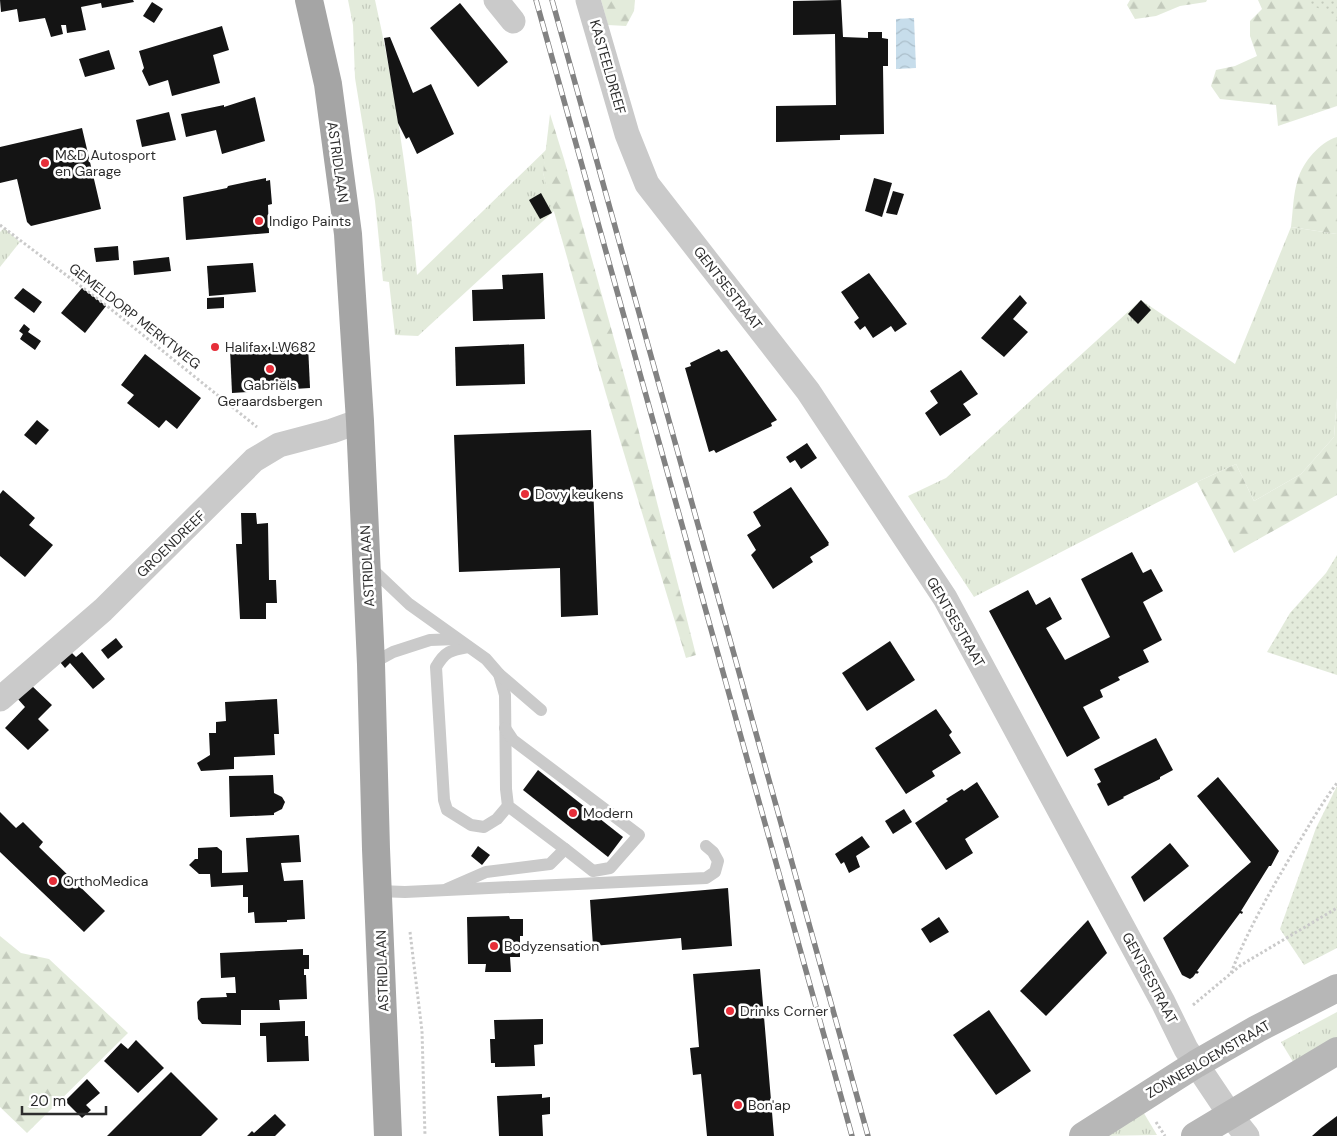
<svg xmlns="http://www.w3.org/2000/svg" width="1337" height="1136" viewBox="0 0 1337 1136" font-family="'DM Sans',sans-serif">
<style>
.grass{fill:url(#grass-tufts)}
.forest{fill:url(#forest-firs)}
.park{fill:url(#park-dots)}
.water{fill:url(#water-waves)}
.building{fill:#141414}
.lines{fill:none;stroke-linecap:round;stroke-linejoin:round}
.path{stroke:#cacaca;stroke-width:3;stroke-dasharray:2.5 2.5;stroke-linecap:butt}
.service{stroke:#cacaca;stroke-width:12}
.minor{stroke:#cacaca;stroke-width:25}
.secondary{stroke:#b7b7b7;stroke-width:28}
.primary{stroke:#a5a5a5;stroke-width:28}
.rail-casing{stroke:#828282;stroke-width:5.5}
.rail{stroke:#fff;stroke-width:4;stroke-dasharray:11;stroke-linecap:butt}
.poi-dot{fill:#e62e39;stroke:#fff;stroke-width:2}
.labels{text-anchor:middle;stroke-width:5;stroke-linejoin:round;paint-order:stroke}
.street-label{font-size:14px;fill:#2d2d2d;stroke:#fff}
.poi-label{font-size:14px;fill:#2d2d2d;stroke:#fff;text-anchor:start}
</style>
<defs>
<pattern id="grass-tufts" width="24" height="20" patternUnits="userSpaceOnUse" patternTransform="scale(1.25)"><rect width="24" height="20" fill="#e3ebdb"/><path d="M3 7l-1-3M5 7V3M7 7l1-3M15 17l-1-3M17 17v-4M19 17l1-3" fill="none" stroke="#c3cabc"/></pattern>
<pattern id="forest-firs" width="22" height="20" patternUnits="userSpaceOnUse" patternTransform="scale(1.25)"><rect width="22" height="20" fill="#e3ebdb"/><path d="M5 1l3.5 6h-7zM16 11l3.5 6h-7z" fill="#c3cabc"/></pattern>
<pattern id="park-dots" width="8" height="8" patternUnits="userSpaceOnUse" patternTransform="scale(1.25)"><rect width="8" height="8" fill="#e3ebdb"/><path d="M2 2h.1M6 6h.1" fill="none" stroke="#c3cabc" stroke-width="1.8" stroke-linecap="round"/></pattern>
<pattern id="water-waves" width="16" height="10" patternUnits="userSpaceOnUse" patternTransform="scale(1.25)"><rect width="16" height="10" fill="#c7ddeb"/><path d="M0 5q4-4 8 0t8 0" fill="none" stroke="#abbeca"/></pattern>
</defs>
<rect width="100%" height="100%" fill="#fff"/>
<!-- grass -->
<g class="grass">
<path d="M 348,0 L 375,0 C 395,89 409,184 417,275 L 547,149 L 543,173 L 555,210 L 418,336 L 395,335 L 389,282 L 383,281 L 375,201 L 355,78 L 353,25 Z"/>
<path d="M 1291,227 L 1337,234 L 1337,398 L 1334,437 L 1301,474 L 1254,501 L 1236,464 L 1197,482 L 974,597 L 908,496 L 946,478 L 1141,300 L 1235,364 Z"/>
<path d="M 4,228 L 20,242 L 0,267 L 0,232 Z"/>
<path d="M 1337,1012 L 1337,1045 L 1298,1070 L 1281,1042 Z"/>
<path d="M 1142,1110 L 1157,1135 L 1101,1136 Z"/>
</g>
<!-- forest -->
<g class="forest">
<path d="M 601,0 L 635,0 L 634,11 L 626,26 L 608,25 Z"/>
<path d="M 1130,0 L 1207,0 L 1206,2 L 1180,6 L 1156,16 L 1135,19 L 1127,5 Z"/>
<path d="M 1258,0 L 1337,0 L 1337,106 L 1278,126 L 1276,105 L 1220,99 L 1211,86 L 1216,70 L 1235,66 L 1257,56 L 1250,36 L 1250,21 L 1262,9 Z"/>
<path d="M 550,114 L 564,159 L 628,389 L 696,655 L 686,658 L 606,394 L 543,173 Z"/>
<path d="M 1337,137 L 1337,234 L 1291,227 C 1293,212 1293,194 1298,179 C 1303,162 1320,142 1337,137 Z"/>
<path d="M 1337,398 L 1337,495 L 1234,553 L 1197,482 L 1236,464 L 1254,501 L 1301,474 L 1334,437 Z"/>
<path d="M 0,936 L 21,953 L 49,959 L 128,1033 L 27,1133 L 0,1107 Z"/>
</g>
<!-- park -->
<g class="park">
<path d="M 1302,0 L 1337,0 L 1337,18 Z"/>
<path d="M 1337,555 L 1337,675 L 1267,652 L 1290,613 L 1326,573 Z"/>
<path d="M 1337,786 L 1337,948 L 1304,965 L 1280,929 L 1316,828 Z"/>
</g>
<!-- water -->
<path class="water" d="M 914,18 L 916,68 L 896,69 L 896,19 Z"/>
<!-- building -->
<g class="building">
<path d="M 0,0 L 133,0 L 134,2 L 102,8 L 101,3 L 81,7 L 86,30 L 67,33 L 66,25 L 61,25 L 63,34 L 51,37 L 45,18 L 19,22 L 17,9 L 1,12 Z"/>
<path d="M 841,0 L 843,37 L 868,38 L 868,32 L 882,32 L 882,38 L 888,39 L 888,66 L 883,66 L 884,134 L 840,135 L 840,140 L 776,142 L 776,106 L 836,105 L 835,34 L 793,35 L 793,1 Z"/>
<path d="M 152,2 L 163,9 L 154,23 L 143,16 Z"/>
<path d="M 460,3 L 508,62 L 478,87 L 430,28 Z"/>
<path d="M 222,26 L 229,50 L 213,55 L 220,83 L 172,96 L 168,80 L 149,86 L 142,71 L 144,68 L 139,51 Z"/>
<path d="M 390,37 L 413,93 L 431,84 L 454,134 L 417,154 L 409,137 L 406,139 L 398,123 L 384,38 Z"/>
<path d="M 109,50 L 115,69 L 85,77 L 79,59 Z"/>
<path d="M 255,97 L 265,141 L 222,154 L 216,130 L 186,137 L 181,114 L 224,105 L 224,107 Z"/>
<path d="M 169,112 L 176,140 L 142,147 L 136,120 Z"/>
<path d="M 82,128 L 101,209 L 31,226 L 27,222 L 17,179 L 0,183 L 0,147 Z"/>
<path d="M 266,178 L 266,181 L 270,180 L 272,204 L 268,205 L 269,233 L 186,240 L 183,197 L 227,188 L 228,186 Z"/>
<path d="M 874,178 L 892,183 L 882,217 L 865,211 Z"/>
<path d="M 893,191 L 904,194 L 897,215 L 886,213 Z"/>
<path d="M 541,193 L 552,213 L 540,219 L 529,200 Z"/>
<path d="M 118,246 L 119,260 L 96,262 L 94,248 Z"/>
<path d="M 169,257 L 171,271 L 134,275 L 133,261 Z"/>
<path d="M 253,263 L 256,292 L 209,296 L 207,266 Z"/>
<path d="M 543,273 L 545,319 L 473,321 L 472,290 L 503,289 L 502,275 Z"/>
<path d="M 869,273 L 907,324 L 895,332 L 891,326 L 873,338 L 865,326 L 860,330 L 854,322 L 859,318 L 841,292 Z"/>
<path d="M 23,288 L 42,302 L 34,313 L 14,298 Z"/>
<path d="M 82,288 L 106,306 L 85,333 L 61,313 Z"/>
<path d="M 1020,295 L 1027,303 L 1013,319 L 1028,332 L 1004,357 L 981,338 Z"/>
<path d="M 224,297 L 224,308 L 207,309 L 207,298 Z"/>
<path d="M 1141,300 L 1151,310 L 1138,324 L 1128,314 Z"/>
<path d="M 24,324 L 30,329 L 28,332 L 41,341 L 35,350 L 20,339 L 23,334 L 19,331 Z"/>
<path d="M 524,344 L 525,384 L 456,386 L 455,347 Z"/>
<path d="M 308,345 L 310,388 L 232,393 L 230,349 Z"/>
<path d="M 719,349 L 721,352 L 727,350 L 777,420 L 771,423 L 772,426 L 716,453 L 714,450 L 709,452 L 685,368 L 691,366 L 690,363 Z"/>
<path d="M 145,354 L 201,398 L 177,429 L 166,420 L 159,428 L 127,403 L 134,395 L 121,385 Z"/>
<path d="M 961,370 L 978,394 L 963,404 L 971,415 L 940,436 L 925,413 L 938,403 L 930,391 Z"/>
<path d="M 37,420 L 49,430 L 36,445 L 24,435 Z"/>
<path d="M 591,430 L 598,615 L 561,617 L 560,568 L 459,572 L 454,435 Z"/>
<path d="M 807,443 L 817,458 L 801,469 L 795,460 L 790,463 L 786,457 Z"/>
<path d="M 791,487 L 829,543 L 828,544 L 829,545 L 810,557 L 813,562 L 773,589 L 751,555 L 756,550 L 747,535 L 761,526 L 753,512 Z"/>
<path d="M 3,490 L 35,518 L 29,525 L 53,545 L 25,577 L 0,556 L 0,494 Z"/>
<path d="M 241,513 L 256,513 L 257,524 L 268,523 L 269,580 L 276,580 L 277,603 L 266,603 L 266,619 L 240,619 L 236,544 L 242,544 Z"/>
<path d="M 1132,552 L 1143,573 L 1151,569 L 1163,591 L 1143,602 L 1162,640 L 1143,650 L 1149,662 L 1118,677 L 1120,680 L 1100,690 L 1103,697 L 1083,707 L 1100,738 L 1067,757 L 989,611 L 1028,590 L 1036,605 L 1050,597 L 1062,619 L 1046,628 L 1065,660 L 1110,637 L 1081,579 Z"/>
<path d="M 116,638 L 123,647 L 108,659 L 101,650 Z"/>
<path d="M 890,641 L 915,680 L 867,711 L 842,673 Z"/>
<path d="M 71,652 L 76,657 L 82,652 L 105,679 L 93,689 L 70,663 L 65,668 L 60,662 Z"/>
<path d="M 31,685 L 52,705 L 38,719 L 49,730 L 28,750 L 5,728 L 25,707 L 17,698 Z"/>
<path d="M 277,699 L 279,734 L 274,734 L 275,755 L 234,757 L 234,769 L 201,771 L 197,763 L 210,755 L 209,733 L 216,733 L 216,722 L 226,721 L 225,702 Z"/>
<path d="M 936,709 L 952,732 L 949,735 L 961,753 L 932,771 L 935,776 L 906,794 L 875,748 Z"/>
<path d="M 1156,738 L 1173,770 L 1160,777 L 1160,779 L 1123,797 L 1124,798 L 1108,806 L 1097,784 L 1101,782 L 1094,769 Z"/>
<path d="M 538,770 L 623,837 L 608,857 L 523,790 Z"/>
<path d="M 273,775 L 274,793 L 282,797 L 285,802 L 282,809 L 274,813 L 274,815 L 230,817 L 229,776 Z"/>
<path d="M 1218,777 L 1279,851 L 1271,866 L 1269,866 L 1241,911 L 1243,912 L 1242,914 L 1240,913 L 1197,971 L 1199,972 L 1197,974 L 1196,973 L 1193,977 L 1190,979 L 1182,975 L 1163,938 L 1251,862 L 1197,796 Z"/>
<path d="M 977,782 L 999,817 L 965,839 L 973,853 L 946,870 L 915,823 L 948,801 L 946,799 L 962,789 L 964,791 Z"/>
<path d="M 904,809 L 912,822 L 893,834 L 885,821 Z"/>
<path d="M 0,812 L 16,828 L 23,822 L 43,842 L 39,847 L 105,911 L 84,932 L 0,852 Z"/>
<path d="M 299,835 L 301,862 L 281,863 L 284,881 L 303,880 L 305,919 L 287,920 L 287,922 L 255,923 L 254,912 L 248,913 L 248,897 L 243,897 L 243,885 L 211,887 L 210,874 L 199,874 L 189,865 L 195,859 L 198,859 L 198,848 L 217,847 L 222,851 L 222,873 L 248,872 L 246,838 Z"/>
<path d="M 862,836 L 870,847 L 856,856 L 860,867 L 849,873 L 844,862 L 841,864 L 835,854 Z"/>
<path d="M 1170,843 L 1189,866 L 1144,902 L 1131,877 Z"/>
<path d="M 478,846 L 490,855 L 482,865 L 471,856 Z"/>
<path d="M 728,888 L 732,946 L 682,950 L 681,938 L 593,946 L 590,900 Z"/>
<path d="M 509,916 L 510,919 L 523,919 L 523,936 L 520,936 L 520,957 L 510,957 L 511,972 L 485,972 L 486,964 L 468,964 L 467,917 Z"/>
<path d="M 939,917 L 949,932 L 930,943 L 921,929 Z"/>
<path d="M 1088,920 L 1107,953 L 1046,1016 L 1020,991 Z"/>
<path d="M 303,949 L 303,955 L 309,955 L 309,969 L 304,969 L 304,975 L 306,975 L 307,999 L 279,1000 L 280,1010 L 241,1010 L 241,1025 L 202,1024 L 198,1019 L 197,1002 L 201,998 L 227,997 L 226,993 L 236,993 L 235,977 L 221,978 L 220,953 Z"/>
<path d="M 760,969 L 774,1136 L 707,1136 L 701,1074 L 693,1075 L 690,1048 L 699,1047 L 693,974 Z"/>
<path d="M 989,1010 L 1031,1071 L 996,1095 L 953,1035 Z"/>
<path d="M 543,1019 L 543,1044 L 534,1045 L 535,1066 L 495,1067 L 495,1063 L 491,1063 L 490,1039 L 495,1039 L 494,1020 Z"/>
<path d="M 305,1021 L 305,1036 L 308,1036 L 309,1061 L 267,1062 L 266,1036 L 260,1036 L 260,1023 Z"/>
<path d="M 136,1040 L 164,1068 L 138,1093 L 104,1061 L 121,1043 L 128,1049 Z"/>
<path d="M 171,1072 L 218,1119 L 201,1136 L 107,1136 Z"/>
<path d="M 87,1079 L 100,1093 L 86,1105 L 91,1110 L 82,1118 L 65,1101 Z"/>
<path d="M 542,1094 L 542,1098 L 550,1097 L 550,1114 L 542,1115 L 543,1136 L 499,1136 L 497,1096 Z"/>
<path d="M 275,1114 L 286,1125 L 275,1136 L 247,1136 L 252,1131 L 254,1133 Z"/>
<path d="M 1337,1116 L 1337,1136 L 1312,1136 L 1321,1128 Z"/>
</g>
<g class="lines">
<!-- path -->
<g class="path">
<path d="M 0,225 L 107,306 L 257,427"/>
<path d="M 410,932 L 422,1031 L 425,1136"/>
<path d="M 1231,973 C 1246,934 1267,897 1288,861 C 1304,834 1319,807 1337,783"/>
<path d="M 1193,1005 L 1241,965 L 1337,908"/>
<path d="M 1156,1122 L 1165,1136"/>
</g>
<!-- service -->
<g class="service">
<path d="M 369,566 L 409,604 L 486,659 L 499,674 L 505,695 L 506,789 L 508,806 L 565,849 L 550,864 L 486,872 L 447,889"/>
<path d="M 468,647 C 451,650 445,651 436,667 L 444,800 L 447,810 L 471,825 L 484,827 L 497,819 L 508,806"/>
<path d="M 371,664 L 393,652 L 430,640 L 457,639"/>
<path d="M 499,674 L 541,710"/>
<path d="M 505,728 L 513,740 L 639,835 L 610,868 L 593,871 L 565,849"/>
<path d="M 378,891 L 405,892 L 706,878 L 715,872 L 718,861 L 713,852 L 706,846"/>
</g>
<!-- minor -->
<g class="minor">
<path d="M 496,0 L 513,21"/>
<path d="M 588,0 L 627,134 L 647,184 L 808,391 L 945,598 L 1163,1002 L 1186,1049 L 1231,1116 L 1247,1136"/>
<path d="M 0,699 L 103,610 L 254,460 L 279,445 L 332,431 L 360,421"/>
</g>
<!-- secondary -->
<g class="secondary">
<path d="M 1083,1136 L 1196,1064 L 1257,1029 L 1337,988"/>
<path d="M 1195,1136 L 1337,1051"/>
</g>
<!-- primary -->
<path class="primary" d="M 309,0 L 328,84 L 348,234 L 360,421 L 371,664 L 376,849 L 388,1136"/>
<!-- rail casing -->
<g class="rail-casing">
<g id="rail">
<path d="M 536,0 L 852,1136"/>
<path d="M 552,0 L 868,1136"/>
</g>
</g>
<!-- rail -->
<use href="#rail" class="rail"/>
</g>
<!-- markers -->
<g class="poi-dot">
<circle cx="45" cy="163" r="5"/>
<circle cx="259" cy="221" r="5"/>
<circle cx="215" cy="347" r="5"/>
<circle cx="270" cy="369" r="5"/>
<circle cx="525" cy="494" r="5"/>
<circle cx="573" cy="813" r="5"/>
<circle cx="53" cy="881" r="5"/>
<circle cx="494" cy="946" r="5"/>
<circle cx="730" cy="1011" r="5"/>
<circle cx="738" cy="1105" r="5"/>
</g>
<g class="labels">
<!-- street labels -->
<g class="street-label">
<text transform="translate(608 67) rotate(74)" y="5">KASTEELDREEF</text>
<text transform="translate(338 162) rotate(82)" y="5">ASTRIDLAAN</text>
<text transform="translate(728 288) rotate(52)" y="5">GENTSESTRAAT</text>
<text transform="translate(135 316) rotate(38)" y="5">GEMELDORP MERKTWEG</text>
<text transform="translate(171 544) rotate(-44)" y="5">GROENDREEF</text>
<text transform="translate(367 566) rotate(-93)" y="5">ASTRIDLAAN</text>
<text transform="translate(956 622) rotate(60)" y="5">GENTSESTRAAT</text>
<text transform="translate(382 971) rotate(-92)" y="5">ASTRIDLAAN</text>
<text transform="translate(1150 978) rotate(62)" y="5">GENTSESTRAAT</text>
<text transform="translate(1208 1059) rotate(-30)" y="5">ZONNEBLOEMSTRAAT</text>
</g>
<!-- poi labels -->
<g class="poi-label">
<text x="55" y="160">M&amp;D Autosport<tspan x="55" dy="16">en Garage</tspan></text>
<text x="269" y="226">Indigo Paints</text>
<text x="225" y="352">Halifax LW682</text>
<text x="270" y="390" text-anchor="middle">Gabriëls<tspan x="270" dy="16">Geraardsbergen</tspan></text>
<text x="535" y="499">Dovy keukens</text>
<text x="583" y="818">Modern</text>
<text x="63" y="886">OrthoMedica</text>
<text x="504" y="951">Bodyzensation</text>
<text x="740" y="1016">Drinks Corner</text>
<text x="748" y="1110">Bon'ap</text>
</g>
</g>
<!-- scale -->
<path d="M22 1106v8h84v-8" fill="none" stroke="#2d2d2d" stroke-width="2.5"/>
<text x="30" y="1106" font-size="15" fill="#2d2d2d" stroke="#ffffff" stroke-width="4" paint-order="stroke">20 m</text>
</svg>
